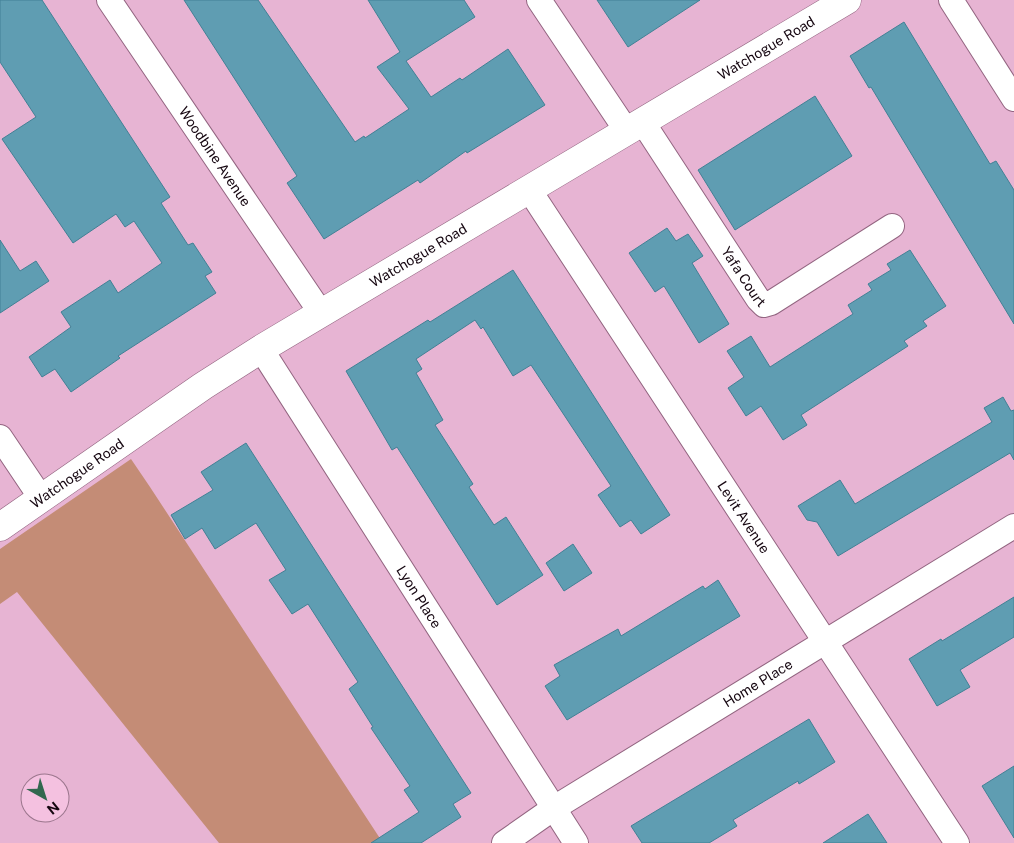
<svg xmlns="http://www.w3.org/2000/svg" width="1014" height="843" viewBox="0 0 1014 843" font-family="'Public Sans',sans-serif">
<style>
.green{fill:#c48c76}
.building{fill:#5f9db2;stroke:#428095}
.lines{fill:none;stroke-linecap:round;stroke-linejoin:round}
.street-casing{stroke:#936581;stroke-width:26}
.secondary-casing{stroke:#936581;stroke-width:29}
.street{stroke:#fff;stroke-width:24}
.secondary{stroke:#fff;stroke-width:28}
.labels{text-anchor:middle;stroke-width:4.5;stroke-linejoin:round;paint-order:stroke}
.street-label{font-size:14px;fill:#150610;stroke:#f4c1e0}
</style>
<rect width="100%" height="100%" fill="#e7b4d3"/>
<!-- green -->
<path class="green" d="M 131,459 L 150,487 L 383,843 L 219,843 L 17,592 L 0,604 L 0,549 Z"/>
<!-- building -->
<g class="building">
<path d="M 0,0 L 42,0 L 170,197 L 161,203 L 188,245 L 193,243 L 212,272 L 205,276 L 216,293 L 118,356 L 120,358 L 71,392 L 55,369 L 42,377 L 29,357 L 71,327 L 61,312 L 110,280 L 118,293 L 162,263 L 134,221 L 125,227 L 116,214 L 73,243 L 2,139 L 36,117 L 0,62 Z"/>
<path d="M 184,0 L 258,0 L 355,142 L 364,136 L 365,138 L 409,109 L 377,67 L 400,52 L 368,0 L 464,0 L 475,17 L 406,61 L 431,97 L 460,78 L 462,80 L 508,49 L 545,105 L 467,153 L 466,151 L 420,183 L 418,180 L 324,239 L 287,183 L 297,176 Z"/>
<path d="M 597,0 L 700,0 L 628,47 Z"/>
<path d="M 904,22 L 990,164 L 996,161 L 1014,190 L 1014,324 L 871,87 L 869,88 L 850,56 Z"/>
<path d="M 815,96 L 852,156 L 735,230 L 698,170 Z"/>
<path d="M 667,228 L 676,241 L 688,234 L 703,256 L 692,263 L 729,324 L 699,343 L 664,286 L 655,292 L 629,253 Z"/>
<path d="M 0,240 L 20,271 L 36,261 L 49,281 L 0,313 Z"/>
<path d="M 910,250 L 946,306 L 923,321 L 927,326 L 904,341 L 908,346 L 801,415 L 807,425 L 783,440 L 761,406 L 746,416 L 728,388 L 744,377 L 727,351 L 751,336 L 770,367 L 853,314 L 848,305 L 872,290 L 868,284 L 891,270 L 887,264 Z"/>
<path d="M 513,270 L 670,515 L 641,534 L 631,520 L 620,527 L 598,495 L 611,486 L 531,365 L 513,376 L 483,327 L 481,329 L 475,320 L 416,359 L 422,369 L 416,373 L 443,420 L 435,425 L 473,484 L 469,487 L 494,525 L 506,517 L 543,575 L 497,605 L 397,447 L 392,450 L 346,371 L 428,320 L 430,322 Z"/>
<path d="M 1003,397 L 1011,411 L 1014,410 L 1014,460 L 1010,453 L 838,556 L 817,522 L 807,520 L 798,506 L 840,480 L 855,504 L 992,422 L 984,408 Z"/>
<path d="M 246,443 L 471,793 L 453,804 L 461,817 L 421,843 L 371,843 L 419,812 L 404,790 L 410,786 L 371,728 L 373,727 L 349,689 L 358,682 L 308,604 L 292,614 L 269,580 L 286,570 L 256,523 L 215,549 L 202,528 L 185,539 L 171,515 L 213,490 L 201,472 Z"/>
<path d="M 573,544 L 592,573 L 564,591 L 546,563 Z"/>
<path d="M 718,580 L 740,616 L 567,720 L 545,686 L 560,676 L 554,665 L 618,629 L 621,636 L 703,586 L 705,589 Z"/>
<path d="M 1014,597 L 1014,637 L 960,670 L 970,687 L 937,706 L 909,659 L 941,639 L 942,641 Z"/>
<path d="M 809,719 L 835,762 L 799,784 L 798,781 L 733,820 L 737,826 L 709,843 L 642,843 L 631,826 Z"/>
<path d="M 1014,766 L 1014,838 L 982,786 Z"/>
<path d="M 868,814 L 887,843 L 823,843 Z"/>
</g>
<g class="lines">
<!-- street casing -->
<g class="street-casing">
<g id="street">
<path id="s1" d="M 109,0 L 321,313"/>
<path d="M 539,0 L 626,130"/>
<path d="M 951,0 L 1014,99"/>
<path id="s2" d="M 642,121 L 758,299 L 764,305 L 771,303 L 892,226"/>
<path id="s3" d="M 530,191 L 957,843"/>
<path id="s4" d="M 261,349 L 576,843"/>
<path d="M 0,437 L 41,498"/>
<path id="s5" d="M 504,843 L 554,808 L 1014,526"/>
</g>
</g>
<!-- secondary casing -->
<g class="secondary-casing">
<g id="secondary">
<path id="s6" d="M 0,527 L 203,386 L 261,349 L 847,0"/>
</g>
</g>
<!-- street -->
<use href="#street" class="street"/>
<!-- secondary -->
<use href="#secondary" class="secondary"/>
</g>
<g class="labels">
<!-- street labels -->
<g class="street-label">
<text dy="5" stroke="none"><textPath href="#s6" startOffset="904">Watchogue Road</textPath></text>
<text dy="5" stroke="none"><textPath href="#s1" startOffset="189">Woodbine Avenue</textPath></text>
<text dy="5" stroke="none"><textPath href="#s6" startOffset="499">Watchogue Road</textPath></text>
<text dy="5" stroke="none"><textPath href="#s2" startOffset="186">Yafa Court</textPath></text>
<text dy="5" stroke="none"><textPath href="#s6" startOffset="94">Watchogue Road</textPath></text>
<text dy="5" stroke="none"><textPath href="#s3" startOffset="390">Levit Avenue</textPath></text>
<text dy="5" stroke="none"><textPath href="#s4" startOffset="294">Lyon Place</textPath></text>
<text dy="5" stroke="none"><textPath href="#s5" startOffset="300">Home Place</textPath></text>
</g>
</g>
<!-- north arrow -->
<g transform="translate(45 798) rotate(141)"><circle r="24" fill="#f4c1e0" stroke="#9b768d"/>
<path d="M0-4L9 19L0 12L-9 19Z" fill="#32684f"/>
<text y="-8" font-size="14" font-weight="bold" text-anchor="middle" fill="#150610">N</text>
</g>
</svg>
